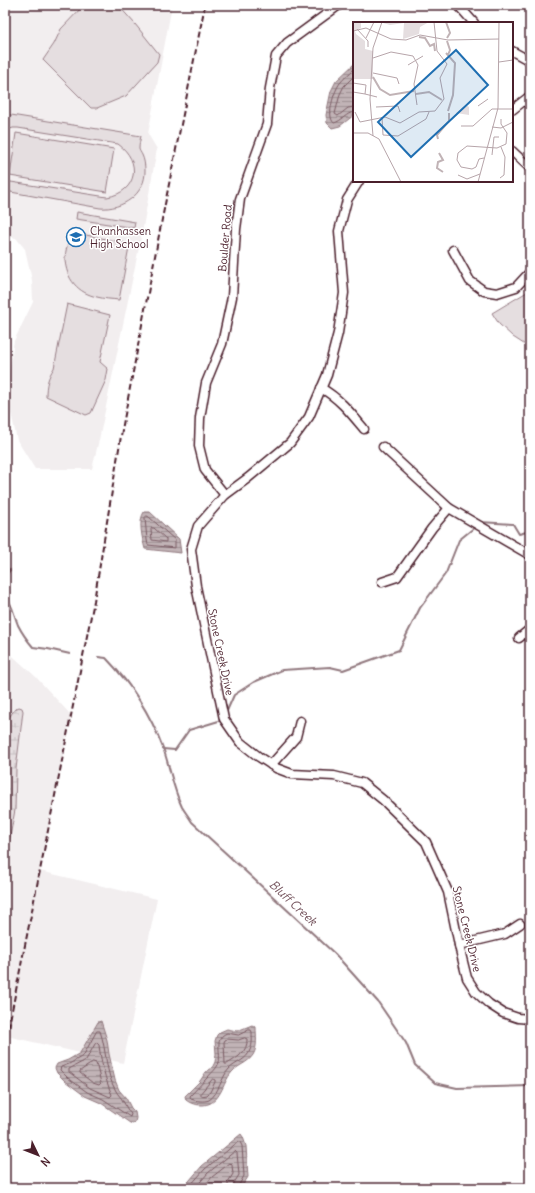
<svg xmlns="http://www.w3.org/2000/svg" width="535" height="1193" viewBox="0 0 535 1193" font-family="Delius,sans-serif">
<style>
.built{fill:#f2eeef}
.wetland{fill:url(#wetland-marsh);stroke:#987e86}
.park{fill:#e5dee0;stroke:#987e86}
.water{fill:url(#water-rules);stroke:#91787e}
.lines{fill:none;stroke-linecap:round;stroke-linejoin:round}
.shore{stroke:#7a5a63;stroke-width:1}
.stream{stroke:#91787e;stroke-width:2}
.minor-casing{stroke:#4a1f2b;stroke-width:11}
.minor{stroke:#fff;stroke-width:8}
.rail{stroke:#4a1f2b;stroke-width:2;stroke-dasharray:6 3;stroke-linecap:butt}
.labels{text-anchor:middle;stroke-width:3;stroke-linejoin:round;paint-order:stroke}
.poi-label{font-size:11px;fill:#4a1f2b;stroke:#fff;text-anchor:start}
.street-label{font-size:11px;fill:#4a1f2b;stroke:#fff}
.water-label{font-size:12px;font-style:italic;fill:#74535c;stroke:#fff}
.inset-river{fill:none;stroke:#c1b3b6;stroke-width:2}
.inset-road{fill:none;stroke:#b7a5aa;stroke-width:1}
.view{fill:#1f6fb2;fill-opacity:0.15;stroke:#1f6fb2;stroke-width:2}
.inset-edge{fill:none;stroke:#4a1f2b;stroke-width:2}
</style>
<defs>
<pattern id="wetland-marsh" width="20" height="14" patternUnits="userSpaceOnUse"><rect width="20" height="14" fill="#e5dee0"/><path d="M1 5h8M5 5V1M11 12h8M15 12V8" fill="none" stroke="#c6bec0"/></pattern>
<pattern id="water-rules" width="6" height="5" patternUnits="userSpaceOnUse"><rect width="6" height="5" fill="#c1b3b6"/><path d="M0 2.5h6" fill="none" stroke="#9f9194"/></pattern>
</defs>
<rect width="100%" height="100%" fill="#fff"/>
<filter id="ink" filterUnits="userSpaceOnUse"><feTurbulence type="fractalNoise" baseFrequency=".025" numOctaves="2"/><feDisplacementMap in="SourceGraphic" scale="8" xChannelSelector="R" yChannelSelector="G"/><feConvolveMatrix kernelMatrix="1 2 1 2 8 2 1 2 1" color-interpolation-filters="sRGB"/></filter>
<g filter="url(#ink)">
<!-- built -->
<g class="built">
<path d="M 5,5 L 172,5 L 148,134 L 157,149 L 142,233 L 99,440 L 92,469 L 35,469 L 17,440 L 6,390 L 14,341 L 33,302 L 32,280 L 25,249 L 16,238 L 5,236 Z"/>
<path d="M 5,649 L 35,676 L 71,715 L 40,871 L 157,899 L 123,1063 L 7,1036 L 5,1045 Z"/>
</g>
<!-- wetland -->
<path class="wetland" d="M 19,707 L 22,708 L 23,711 L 16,769 L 15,810 L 9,842 L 5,856 L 5,723 L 15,709 Z"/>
<!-- park -->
<g class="park">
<path d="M 84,5 L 118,5 L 135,24 L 159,54 L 157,62 L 126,96 L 97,108 L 91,108 L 43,60 L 54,44 L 61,29 Z"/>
<path d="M 5,114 L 141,136 C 140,140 139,145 139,149 C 139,150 141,153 142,155 C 144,159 145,165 145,170 C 146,194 122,210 100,208 L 5,191 L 5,180 L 11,182 L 107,197 C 138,192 142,161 118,144 L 18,128 L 13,128 L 5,131 Z"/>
<path d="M 16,133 L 114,149 L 107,192 L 10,176 Z"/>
<path d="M 77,212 L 135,222 L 134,228 L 76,219 Z"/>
<path d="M 71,232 L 126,243 L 129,247 L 119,300 C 111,299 104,299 97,297 C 78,293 66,279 65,259 C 65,251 69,240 71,232 Z"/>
<path d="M 530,289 L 530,348 L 513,337 L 499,324 L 492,313 L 527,292 Z"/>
<path d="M 67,304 L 110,315 L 100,362 L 108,369 L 106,380 L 91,413 L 86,415 L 46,396 C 46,385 48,377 54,368 Z"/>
</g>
<!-- water -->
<g class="water">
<path d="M 354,64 L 354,115 L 340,126 L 332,128 L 327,123 L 326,115 L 331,91 L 336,81 Z"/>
<path d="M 144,512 L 150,512 L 179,539 L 181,553 L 145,549 C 142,538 138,521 144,512 Z"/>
<path d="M 101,1021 L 107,1040 L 109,1054 L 115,1080 L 119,1090 L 126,1098 L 131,1108 L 135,1112 L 136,1118 L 135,1122 L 133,1124 L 130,1123 L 101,1103 L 85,1096 L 65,1081 L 57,1073 L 55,1068 L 57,1064 L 68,1060 L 80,1053 L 98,1022 Z"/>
<path d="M 252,1025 L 256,1027 C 256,1036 258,1047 253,1055 C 248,1063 238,1065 232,1072 C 222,1083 221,1104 203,1105 C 196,1105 191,1104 186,1100 L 185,1096 L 200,1081 L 206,1072 L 212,1068 L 215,1062 L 216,1054 L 215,1041 L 217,1035 L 220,1032 L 227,1029 L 237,1031 Z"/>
<path d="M 241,1134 L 243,1137 L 246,1146 L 248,1177 L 241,1188 L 183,1188 L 202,1166 Z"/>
</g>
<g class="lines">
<!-- shore -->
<g class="shore">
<path d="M 354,69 C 349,74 344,78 340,83 C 334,91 326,116 334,123 C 342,121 346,113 354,112"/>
<path d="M 354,76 L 344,86 L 340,94 L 335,114 L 338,116 L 348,108 L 354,107"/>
<path d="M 147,516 L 149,517 L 175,540 L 175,548 L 148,545 L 147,540 L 145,518 Z"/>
<path d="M 152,528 L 154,528 L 166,539 L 166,542 L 152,540 L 151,530 Z"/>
<path d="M 249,1030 L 251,1030 L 252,1032 C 252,1038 253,1044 250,1050 C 247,1060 236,1062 229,1069 C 222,1076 218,1095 209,1100 C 204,1102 196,1101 191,1099 L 190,1096 C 196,1090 202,1083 208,1077 C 212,1072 217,1069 219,1062 C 221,1051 214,1038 227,1033 L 238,1035 Z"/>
<path d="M 97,1031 L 100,1031 C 107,1051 105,1073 116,1091 C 118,1095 121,1097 123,1101 C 126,1106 127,1110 131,1114 L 130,1117 L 103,1099 L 87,1092 L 68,1078 L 60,1070 L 61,1067 L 69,1064 L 83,1056 Z"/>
<path d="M 245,1038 L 247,1039 C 248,1052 237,1058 227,1064 L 225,1064 L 224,1042 L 225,1040 L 227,1039 L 238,1040 Z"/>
<path d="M 97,1043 L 99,1045 C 101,1062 105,1079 112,1095 L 110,1097 L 90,1088 L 69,1072 L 69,1069 L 86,1060 L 95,1044 Z"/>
<path d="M 93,1062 L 96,1063 L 101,1083 L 99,1085 L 93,1083 L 80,1073 L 80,1071 L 89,1065 Z"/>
<path d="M 213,1079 L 215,1080 L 215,1082 L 210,1092 L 207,1095 L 201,1096 L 201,1093 Z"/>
<path d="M 188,1188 L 205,1169 L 239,1141 L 240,1142 L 242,1146 L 244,1176 L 239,1185 L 239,1188"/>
<path d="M 195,1188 L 208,1173 L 235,1151 L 237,1153 L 239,1175 L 234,1183 L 234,1188"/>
<path d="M 203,1188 L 212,1177 L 230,1163 L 232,1165 L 233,1174 L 228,1182 L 228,1188"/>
</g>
<!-- stream -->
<g class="stream">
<path d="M 5,505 L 5,510"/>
<path d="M 480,522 L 513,524 L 519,534 L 530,531"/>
<path d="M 5,566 L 10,570 L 5,577"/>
<path d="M 5,595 C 12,603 14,615 18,625 C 22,633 27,640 33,647 L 48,649 L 70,654"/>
<path d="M 98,657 L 106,658 C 132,685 150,713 163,748 C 170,767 173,789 182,807 C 185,812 189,817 192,822 L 335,954 L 378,1002 L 406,1043 L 415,1065 L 435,1083 L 457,1088 L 530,1086"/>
<path d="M 226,713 L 234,695 L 254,682 L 282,670 L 330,667 L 343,670 L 399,650 L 420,608 L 446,573 L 459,540 L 475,527"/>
<path d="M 163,749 L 175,750 L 189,730 L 222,720"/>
</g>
<!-- minor casing -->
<g class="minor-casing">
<g id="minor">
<path d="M 458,5 L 474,23"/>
<path d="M 512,51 L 530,61"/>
<path d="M 512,110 L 530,96"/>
<path d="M 512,151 L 530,168"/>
<path d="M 359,181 L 347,200 L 339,231 L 344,293 L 338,333 L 327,375 L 309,417 L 290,443 L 248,478 L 225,495 L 198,526 L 191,549 L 196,586 L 211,658 L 224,719 L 240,742 L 259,757 L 276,768 L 292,774 L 334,776 L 362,783 L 383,800 L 426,842 L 448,892 L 460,950 L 467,978 L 476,992 L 489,1004 L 503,1013 L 518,1018 L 530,1019"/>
<path d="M 453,250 L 470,281 L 484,291 L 497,293 L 516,287 L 530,272"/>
<path d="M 321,388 C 340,399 350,412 364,429"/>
<path d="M 383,447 L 449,508 L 530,555"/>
<path d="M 225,495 L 205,470 L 199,446 L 200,418 L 206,383 L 222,344 L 232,297 L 236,229 L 240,199 L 267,124 L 270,88 L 276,56 L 287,43 L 339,5"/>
<path d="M 382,582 L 397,577 L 432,528 L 449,508"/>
<path d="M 519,638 L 530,629"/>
<path d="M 271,765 L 296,737 L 300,721"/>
<path d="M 459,945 L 505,934 L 520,924"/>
</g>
</g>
<!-- minor -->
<use href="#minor" class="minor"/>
<!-- rail -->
<path class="rail" d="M 5,1045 L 94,601 L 122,430 L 163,214 L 205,5"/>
</g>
</g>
<!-- icons -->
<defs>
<g id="university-ring" transform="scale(1)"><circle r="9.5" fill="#fff" stroke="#1f6fb2" stroke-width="1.5"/><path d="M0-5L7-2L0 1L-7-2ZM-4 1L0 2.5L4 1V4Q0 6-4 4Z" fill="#1f6fb2"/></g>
</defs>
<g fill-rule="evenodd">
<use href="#university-ring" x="76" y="237"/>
</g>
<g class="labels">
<!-- poi labels -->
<g class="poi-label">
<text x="90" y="235">Chanhassen<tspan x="90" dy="13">High School</tspan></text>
</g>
<!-- street labels -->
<g class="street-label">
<text transform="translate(225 238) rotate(-85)" y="4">Boulder Road</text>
<text transform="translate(221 652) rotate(78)" y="4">Stone Creek Drive</text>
<text transform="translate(467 929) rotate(76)" y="4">Stone Creek Drive</text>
</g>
<!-- water labels -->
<g class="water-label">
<text transform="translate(293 903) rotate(43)" y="4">Bluff Creek</text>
</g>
</g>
<!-- overview -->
<g transform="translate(353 22)">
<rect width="160" height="160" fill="#fff"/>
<path d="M 113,83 L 116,85 L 116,93 L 103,91 Z" fill="#e5dee0"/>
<path d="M 0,0 L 8,0 L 8,6 L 2,9 L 3,12 L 12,19 L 12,27 L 20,29 L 20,57 L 0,57 ZM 76,0 L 67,5 L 66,12 L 50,17 L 51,1 L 37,3 L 30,1 Z" fill="#e5dee0"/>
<path class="inset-river" d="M 93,0 L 97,11 L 94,16M 66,15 L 72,16 L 77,24 L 81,22 L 82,29M 94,19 L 97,28 L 95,33M 93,31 L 102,41 L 100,73 L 95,89M 20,55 L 27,67 L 37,73 L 61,69M 63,72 L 76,70 L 89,78M 85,117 L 84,113 L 96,99 L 96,91M 86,131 L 90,138 L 85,140 L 84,146 L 90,150"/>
<path class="inset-road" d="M 4,7 L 15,19 L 15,25M 0,9 L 13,6 L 38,17 L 53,18 L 67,13 L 95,18 L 146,17M 13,16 L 21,0M 20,36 L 38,30 L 60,34 L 65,43 L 61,62 L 64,83M 146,40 L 160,38M 55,43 L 70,34M 20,51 L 44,56 L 46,62M 0,61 L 13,63 L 12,72 L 0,70M 12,72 L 24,75M 125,84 L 135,77M 23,85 L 45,84 L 47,90M 2,90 L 7,100 L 32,95 L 47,101 L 66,90 L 82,89 L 91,77 L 87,56 L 94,42 L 84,29 L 81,0M 29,95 L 30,113 L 45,114 L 73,97 L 76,90M 108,104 L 120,104 L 139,87 L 160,87M 139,105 L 148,106 L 160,100M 0,111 L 15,111 L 26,117 L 48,160M 20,114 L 17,77 L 20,26 L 29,0M 139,133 L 141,115 L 146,115M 104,138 L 105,131 L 114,124 L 144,126 L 153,122 L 154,111 L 148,102 L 148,97M 104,138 L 108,145 L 119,147 L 123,145 L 126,137 L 131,136M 105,153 L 114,157 L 127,152M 147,156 L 151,153 L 152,135 L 148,125M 125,160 L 145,86 L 146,0"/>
<path class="view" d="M 103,28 L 135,63 L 58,135 L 25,100 Z"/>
<rect width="160" height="160" class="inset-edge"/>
</g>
<!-- margin -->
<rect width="535" height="1193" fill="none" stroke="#fff" stroke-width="20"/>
<rect x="10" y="10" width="515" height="1173" fill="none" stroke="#4a1f2b" stroke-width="1.5" filter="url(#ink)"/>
<!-- north arrow -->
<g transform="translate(38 1155) rotate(133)" stroke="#ffffff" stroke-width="3" paint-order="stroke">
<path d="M0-3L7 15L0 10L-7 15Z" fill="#4a1f2b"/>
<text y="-6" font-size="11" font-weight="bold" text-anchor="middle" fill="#4a1f2b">N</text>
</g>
</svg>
